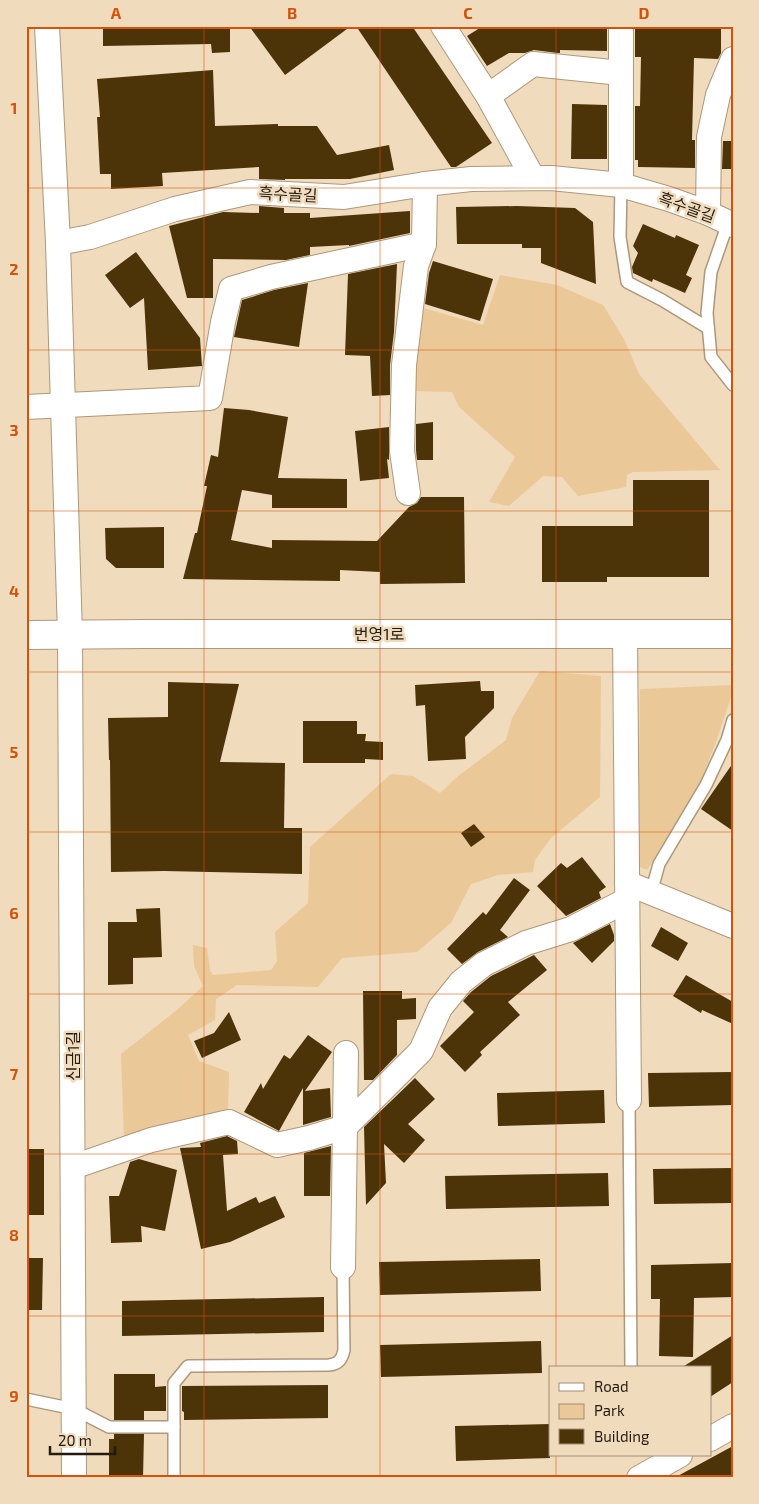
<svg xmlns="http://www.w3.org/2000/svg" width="759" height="1504" viewBox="0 0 759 1504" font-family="'Exo 2','Noto Sans KR',sans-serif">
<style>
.green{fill:#ebc898}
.building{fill:#4c3308}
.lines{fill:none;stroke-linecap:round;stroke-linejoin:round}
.lane-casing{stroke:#ac987c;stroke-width:14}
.street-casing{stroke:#ac987c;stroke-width:26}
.secondary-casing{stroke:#ac987c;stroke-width:30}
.lane{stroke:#fff;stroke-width:11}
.street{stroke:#fff;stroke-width:24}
.secondary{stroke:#fff;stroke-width:28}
.grid{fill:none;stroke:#d4530c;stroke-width:1;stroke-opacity:0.55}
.labels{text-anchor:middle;stroke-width:5;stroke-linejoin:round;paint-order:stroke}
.street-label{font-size:16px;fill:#231b10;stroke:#f1dbbd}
.neatline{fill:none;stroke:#d4530c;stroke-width:2}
.grid-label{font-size:16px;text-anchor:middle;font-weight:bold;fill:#d4530c}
</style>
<rect width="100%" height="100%" fill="#f1dbbd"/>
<!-- green -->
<g class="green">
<path d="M 500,275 L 557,285 L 603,305 L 624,339 L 639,374 L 720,470 L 633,472 L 627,475 L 626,487 L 578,496 L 562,477 L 543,476 L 509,506 L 489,502 L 515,457 L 459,407 L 452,392 L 415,391 L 420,307 L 483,325 Z"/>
<path d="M 540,671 L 601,676 L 600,797 L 550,839 L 535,860 L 533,872 L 498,875 L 471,884 L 451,923 L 417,952 L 342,958 L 318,987 L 237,985 L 216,999 L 215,1020 L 188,1035 L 199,1061 L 229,1072 L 228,1112 L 124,1140 L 121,1054 L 177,1010 L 203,986 L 194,966 L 193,945 L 207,948 L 210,970 L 213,975 L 271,970 L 277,961 L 275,932 L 308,903 L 310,847 L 391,774 L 413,776 L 440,793 L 457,777 L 506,740 L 512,718 Z"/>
<path d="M 733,685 L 733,691 L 715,745 L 700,782 L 647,870 L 638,866 L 640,689 Z"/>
</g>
<!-- building -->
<g class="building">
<path d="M 103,26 L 230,26 L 230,52 L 212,53 L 211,44 L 103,46 Z"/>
<path d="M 249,26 L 351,26 L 285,75 Z"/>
<path d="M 356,26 L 412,26 L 492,143 L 456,167 L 451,167 Z"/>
<path d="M 483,26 L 607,26 L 607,51 L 560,50 L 560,53 L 558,53 L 534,50 L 525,53 L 509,53 L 487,66 L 467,36 Z"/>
<path d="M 635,26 L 721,26 L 721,53 L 718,59 L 694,58 L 692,140 L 695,140 L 695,168 L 638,167 L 638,160 L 635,160 L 635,106 L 640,106 L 641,57 L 635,57 Z"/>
<path d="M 213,70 L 215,126 L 278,124 L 278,126 L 317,126 L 337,155 L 389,145 L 394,170 L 350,179 L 285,179 L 285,180 L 259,179 L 259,167 L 162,173 L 163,186 L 111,189 L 111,174 L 100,174 L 97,117 L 100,117 L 97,79 Z"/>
<path d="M 572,104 L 607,105 L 607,159 L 571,159 Z"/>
<path d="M 723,141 L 733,141 L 733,169 L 722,169 Z"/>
<path d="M 259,206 L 284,208 L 284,213 L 310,213 L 310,218 L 410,211 L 410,233 L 349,246 L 349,245 L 310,247 L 310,255 L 286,260 L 213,259 L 213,298 L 187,298 L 169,226 L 223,212 L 259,213 Z"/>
<path d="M 517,206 L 575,208 L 593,222 L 596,284 L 541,263 L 541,248 L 522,248 L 522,244 L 457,244 L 456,207 Z"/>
<path d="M 643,224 L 675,238 L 676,235 L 699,245 L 686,275 L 692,278 L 685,293 L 653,279 L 652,282 L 633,273 L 632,267 L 638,253 L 633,246 Z"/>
<path d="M 136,252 L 200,338 L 202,366 L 148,370 L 144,298 L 130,308 L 105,275 Z"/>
<path d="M 433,261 L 493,279 L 480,321 L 425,304 L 429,273 Z"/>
<path d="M 397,264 L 394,332 L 390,365 L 390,395 L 372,396 L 370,356 L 345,355 L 348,274 Z"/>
<path d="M 308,283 L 299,347 L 234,337 L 242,300 L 274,290 Z"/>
<path d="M 224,408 L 249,410 L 288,417 L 278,478 L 347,479 L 347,508 L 272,508 L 272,495 L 242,490 L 231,540 L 272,548 L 272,540 L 377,541 L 409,507 L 417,503 L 421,497 L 464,497 L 465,583 L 380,584 L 380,572 L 340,570 L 340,581 L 183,579 L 195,533 L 197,533 L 207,486 L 204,486 L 211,455 L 218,457 Z"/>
<path d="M 433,422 L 433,460 L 417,460 L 416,450 L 416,424 Z"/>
<path d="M 389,427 L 389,460 L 387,459 L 389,478 L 360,481 L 355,431 Z"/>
<path d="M 633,480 L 709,480 L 709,577 L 607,577 L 607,582 L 542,582 L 542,526 L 633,526 Z"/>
<path d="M 164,527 L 164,568 L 116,568 L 106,559 L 105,528 Z"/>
<path d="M 480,681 L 481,691 L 494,691 L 494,708 L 465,737 L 466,759 L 428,761 L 425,705 L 416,706 L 415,685 Z"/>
<path d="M 168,682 L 239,684 L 220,762 L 285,763 L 284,828 L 302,828 L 302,874 L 164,871 L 111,872 L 110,760 L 109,760 L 108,718 L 168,717 Z"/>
<path d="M 303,721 L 357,721 L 357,734 L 366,734 L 365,741 L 383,742 L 383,760 L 365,759 L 365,763 L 303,763 Z"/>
<path d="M 733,763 L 733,831 L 701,809 Z"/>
<path d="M 474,824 L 485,837 L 471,847 L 461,833 Z"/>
<path d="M 582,857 L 606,887 L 599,892 L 601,898 L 566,916 L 537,886 L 561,863 L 567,868 Z"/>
<path d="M 514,878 L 530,890 L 500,930 L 508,937 L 478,952 L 462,964 L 447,949 L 483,912 L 486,915 Z"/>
<path d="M 160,908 L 162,957 L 133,958 L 133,984 L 108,985 L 108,922 L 137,922 L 136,909 Z"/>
<path d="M 610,924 L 614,935 L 614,941 L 592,963 L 573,943 Z"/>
<path d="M 661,927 L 688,943 L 678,961 L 651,946 Z"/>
<path d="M 534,955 L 547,970 L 508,1002 L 520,1015 L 480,1052 L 482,1055 L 465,1072 L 440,1046 L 474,1012 L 463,1001 L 471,992 L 491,976 Z"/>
<path d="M 686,975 L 733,1002 L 733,1024 L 702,1010 L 701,1013 L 673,996 Z"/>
<path d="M 363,991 L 402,991 L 402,999 L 416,998 L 416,1019 L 397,1020 L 397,1055 L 373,1080 L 364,1080 Z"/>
<path d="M 229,1012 L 241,1040 L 202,1058 L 194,1041 L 214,1033 Z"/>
<path d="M 308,1035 L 332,1052 L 305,1091 L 330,1088 L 331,1117 L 303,1125 L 303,1088 L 279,1131 L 244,1112 L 261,1083 L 263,1089 L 284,1055 L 290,1059 Z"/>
<path d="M 733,1072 L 733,1105 L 649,1107 L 648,1073 Z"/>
<path d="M 415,1078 L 435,1099 L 408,1124 L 425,1140 L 404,1163 L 384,1144 L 386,1183 L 366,1205 L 364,1127 Z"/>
<path d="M 604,1090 L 605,1123 L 498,1126 L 497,1093 Z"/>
<path d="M 227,1136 L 237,1141 L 238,1154 L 223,1155 L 227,1211 L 256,1197 L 259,1203 L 275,1196 L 285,1217 L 230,1242 L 201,1249 L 180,1148 L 201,1147 L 200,1143 Z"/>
<path d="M 331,1146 L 330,1196 L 304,1196 L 304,1153 Z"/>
<rect x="26" y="1149" width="18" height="66"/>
<path d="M 139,1159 L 177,1170 L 165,1231 L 141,1226 L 142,1242 L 111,1243 L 109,1196 L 119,1196 L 130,1162 Z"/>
<path d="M 733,1168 L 733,1203 L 654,1204 L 653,1169 Z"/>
<path d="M 608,1173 L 609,1206 L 446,1209 L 445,1176 Z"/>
<path d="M 26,1258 L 43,1258 L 42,1310 L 26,1310 Z"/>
<path d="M 540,1259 L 541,1291 L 380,1295 L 379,1262 Z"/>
<path d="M 733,1263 L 733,1297 L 694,1298 L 693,1357 L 659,1356 L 660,1299 L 651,1299 L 651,1265 Z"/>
<path d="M 324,1297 L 324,1332 L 122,1336 L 122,1301 Z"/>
<path d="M 733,1335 L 733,1382 L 710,1397 L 710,1368 L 681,1368 Z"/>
<path d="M 541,1341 L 542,1373 L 381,1377 L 380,1345 Z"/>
<path d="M 114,1374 L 155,1374 L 155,1387 L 166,1386 L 166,1411 L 144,1411 L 144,1420 L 114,1420 Z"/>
<path d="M 328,1385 L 328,1418 L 184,1420 L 184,1412 L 182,1411 L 182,1386 Z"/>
<path d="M 550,1424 L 550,1458 L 456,1461 L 455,1426 Z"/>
<path d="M 114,1434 L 144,1434 L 143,1478 L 109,1478 L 109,1439 L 114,1439 Z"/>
<path d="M 733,1446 L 733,1478 L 674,1478 Z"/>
</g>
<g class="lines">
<!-- lane casing -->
<g class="lane-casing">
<g id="lane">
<path d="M 621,185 L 620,237 L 627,282 L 662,300 L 708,328"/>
<path d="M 728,223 L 711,272 L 707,313 L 711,357 L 733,385"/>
<path d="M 651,893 L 659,864 L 706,785 L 727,740 L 733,720"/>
<path d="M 629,1100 L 631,1368"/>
<path d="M 26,1399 L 74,1409 L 109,1427 L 174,1427 L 174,1383 L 188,1366 L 329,1365 C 339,1364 342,1359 344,1350 L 343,1267"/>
<path d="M 174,1478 L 174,1427"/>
</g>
</g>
<!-- street casing -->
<g class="street-casing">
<g id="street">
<path d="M 47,26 L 58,243 L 90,237 L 175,209 L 250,192 L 344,197 L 425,184 L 471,179 L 551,178 L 621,185 L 669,199 L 708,213 L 733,225"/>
<path d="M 443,26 L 488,96 L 533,178"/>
<path d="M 488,96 L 533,64 L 621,73"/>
<path d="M 621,185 L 621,26"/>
<path d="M 708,213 L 709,137 L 718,95 L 733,59"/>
<path d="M 58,243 L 70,635 L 74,1478"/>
<path d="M 26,407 L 210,398 L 223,322 L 231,289 L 271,277 L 424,244"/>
<path d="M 408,493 L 402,451 L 404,365 L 416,266 L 424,244 L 425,184"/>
<path d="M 625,635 L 629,1100"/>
<path d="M 627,883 L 733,926"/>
<path d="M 73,1167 L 151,1140 L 229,1122 L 277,1145 L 309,1138 L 345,1127 L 421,1051 L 440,1008 L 461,982 L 484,964 L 526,943 L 571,929 L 627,900"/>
<path d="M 343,1267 L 346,1053"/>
<path d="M 710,1439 L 733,1426"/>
<path d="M 639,1478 L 680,1455"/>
</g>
</g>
<!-- secondary casing -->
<g class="secondary-casing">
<path id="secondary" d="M 26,635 L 145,634 L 733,634"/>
</g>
<!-- lane -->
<use href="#lane" class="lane"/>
<!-- street -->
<use href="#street" class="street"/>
<!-- secondary -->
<use href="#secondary" class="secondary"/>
</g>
<!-- grid -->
<path class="grid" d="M 204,26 L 204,1478M 380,26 L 380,1478M 556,26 L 556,1368M 26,188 L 733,188M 26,350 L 733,350M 26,511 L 733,511M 26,672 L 733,672M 26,832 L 733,832M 26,994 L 733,994M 26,1154 L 733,1154M 26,1316 L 733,1316M 556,1455 L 556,1478"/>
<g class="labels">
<!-- street labels -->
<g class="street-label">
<text transform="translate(288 194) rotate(3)" y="6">흑수골길</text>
<text transform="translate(687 207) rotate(20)" y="6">흑수골길</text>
<text x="379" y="640">번영1로</text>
<text transform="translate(73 1056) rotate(-90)" y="6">신금1길</text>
</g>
</g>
<!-- border -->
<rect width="759" height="1504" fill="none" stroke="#f1dbbd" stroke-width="55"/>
<!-- legend -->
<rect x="549" y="1366" width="162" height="90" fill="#f1dbbd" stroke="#9f8e78"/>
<rect x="559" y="1383" width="25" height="8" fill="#ffffff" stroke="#9f8e78"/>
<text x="594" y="1392" font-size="15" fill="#231b10">Road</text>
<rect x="559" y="1404" width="25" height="15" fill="#ebc898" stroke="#9f8e78"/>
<text x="594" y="1416" font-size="15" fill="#231b10">Park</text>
<rect x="559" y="1429" width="25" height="15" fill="#4c3308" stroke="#9f8e78"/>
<text x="594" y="1442" font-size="15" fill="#231b10">Building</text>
<!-- scale -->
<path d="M50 1446v8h65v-8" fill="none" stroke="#231b10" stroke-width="2.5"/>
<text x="58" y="1446" font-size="15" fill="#231b10" stroke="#f1dbbd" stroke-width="4" paint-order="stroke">20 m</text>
<rect x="28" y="28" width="704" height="1448" class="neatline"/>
<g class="grid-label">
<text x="116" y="19">A</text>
<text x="292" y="19">B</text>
<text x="468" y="19">C</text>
<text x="644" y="19">D</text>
<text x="14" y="114">1</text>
<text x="14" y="275">2</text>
<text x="14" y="436">3</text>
<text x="14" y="597">4</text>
<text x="14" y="758">5</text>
<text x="14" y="919">6</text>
<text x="14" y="1080">7</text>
<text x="14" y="1241">8</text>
<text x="14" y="1402">9</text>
</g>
</svg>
